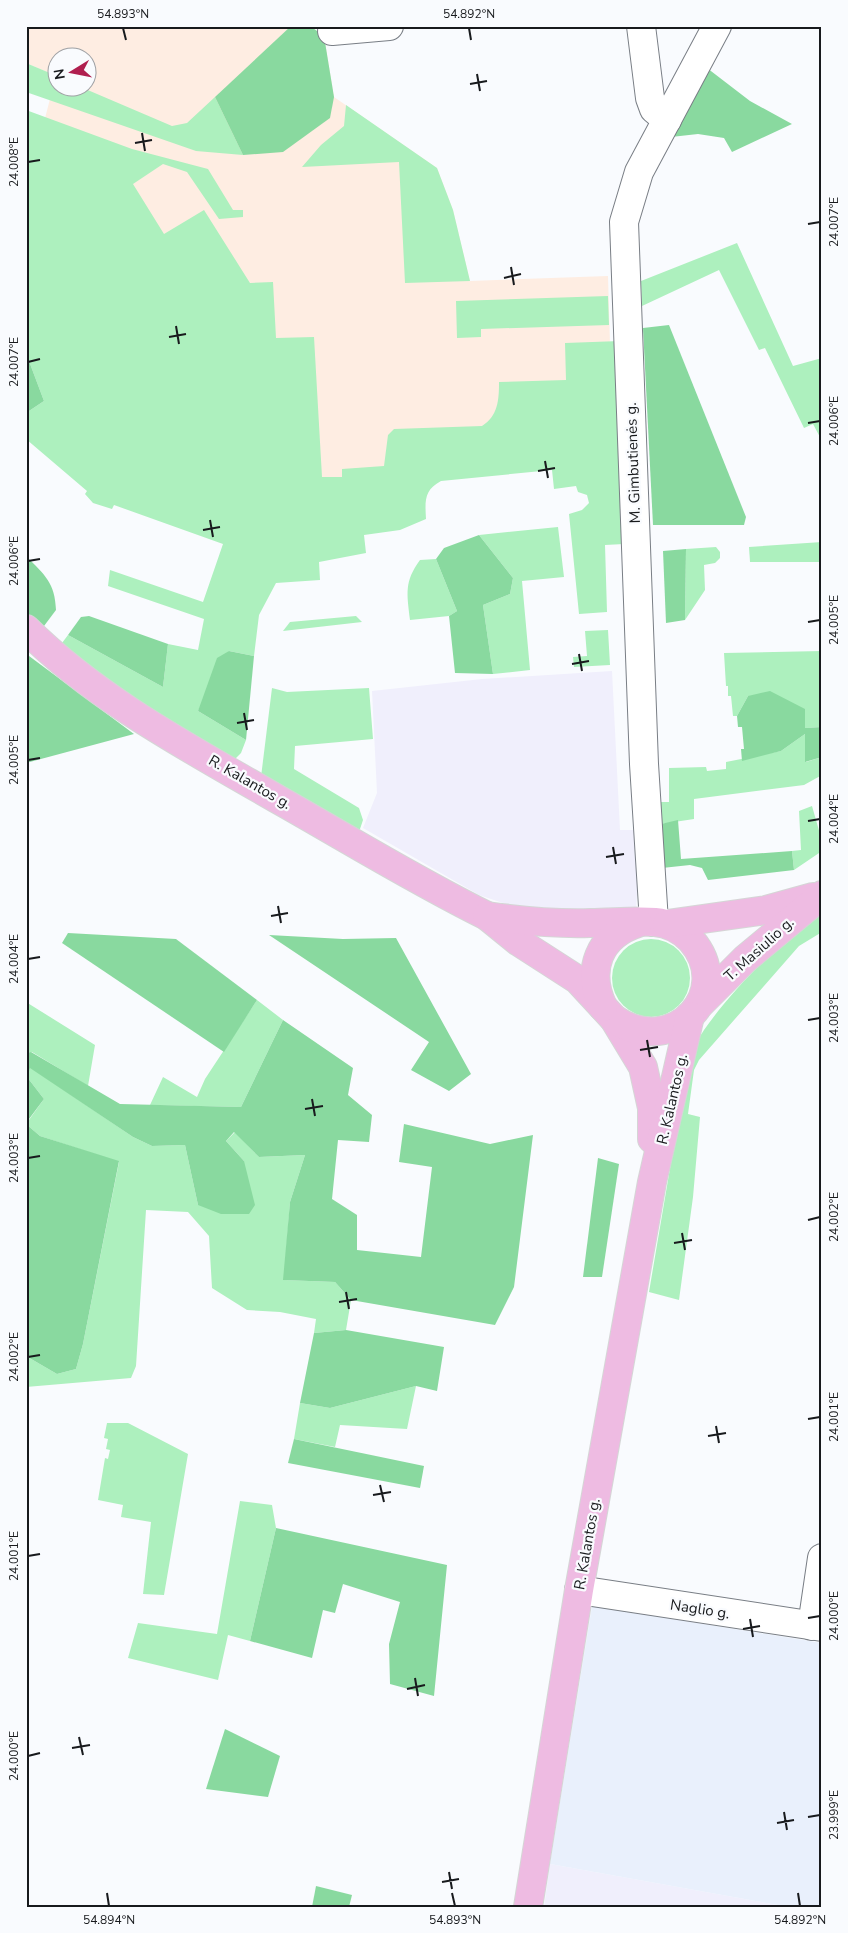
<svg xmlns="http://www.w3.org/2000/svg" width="848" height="1933" viewBox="0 0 848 1933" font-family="'Nunito Sans',sans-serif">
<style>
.commercial{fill:#f0effc}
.built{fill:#e9f0fc}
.education{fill:#feede2;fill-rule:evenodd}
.green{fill:#adf0be}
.forest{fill:#89d99f}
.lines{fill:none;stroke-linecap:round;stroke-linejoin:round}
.minor-casing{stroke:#797e85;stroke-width:30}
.major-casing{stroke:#d5d6d6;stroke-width:30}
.minor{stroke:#fff;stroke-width:28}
.major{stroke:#eebbe2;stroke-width:28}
.ticks{fill:none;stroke:#181a1d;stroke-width:2}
.labels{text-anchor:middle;stroke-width:4.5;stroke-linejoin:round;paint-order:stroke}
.street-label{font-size:15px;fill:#181a1d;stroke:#f9fbfe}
.neatline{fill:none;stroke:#181a1d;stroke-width:2}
.ticks-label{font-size:12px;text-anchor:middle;fill:#181a1d}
</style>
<rect width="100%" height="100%" fill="#f9fbfe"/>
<!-- commercial -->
<g class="commercial">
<path d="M 612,671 L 620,830 L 636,830 L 638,877 L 636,910 L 540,911 L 509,905 L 479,895 L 363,828 L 377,793 L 372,691 L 482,679 Z"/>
<path d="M 550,1864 L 789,1907 L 544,1907 Z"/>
</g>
<!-- built -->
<path class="built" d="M 592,1606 L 822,1643 L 822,1907 L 789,1907 L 550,1864 Z"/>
<!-- education -->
<path class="education" d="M 26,26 L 310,26 L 324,36 L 334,97 L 437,168 L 453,210 L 470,281 L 608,276 L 613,447 L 407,463 L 350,516 L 26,169 L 44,122 L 56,76 L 26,63 ZM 58,58 L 88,58 L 88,88 L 58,88 Z"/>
<!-- green -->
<g class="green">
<path d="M 26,63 L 57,76 L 58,88 L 83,88 L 172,126 L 187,123 L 215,97 L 243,155 L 196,151 L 26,92 Z"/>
<path d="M 346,105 L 437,168 L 453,210 L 470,281 L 405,283 L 399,162 L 302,167 L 321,145 L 344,126 Z"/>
<path d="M 26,110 L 132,149 L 208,169 L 233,210 L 243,210 L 243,217 L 219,219 L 187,172 L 163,164 L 133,184 L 164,234 L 204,210 L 250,283 L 273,282 L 276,338 L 314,337 L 322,477 L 342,477 L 342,469 L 384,466 L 388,435 L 394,429 L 482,426 C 498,416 499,400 499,382 L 566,380 L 565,343 L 620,341 L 624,544 L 605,545 L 607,612 L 579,614 L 569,514 L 582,510 L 589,503 L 587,495 L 578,492 L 576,486 L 554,489 L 552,470 L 441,481 C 424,490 425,501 426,519 L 400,530 L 364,535 L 366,553 L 319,562 L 320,580 L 276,583 L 259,615 L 254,656 L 229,651 L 198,711 L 246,740 L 241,753 L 234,760 L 93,674 L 59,647 L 68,635 L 163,687 L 168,644 L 198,650 L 204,619 L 108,586 L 110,570 L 203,602 L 223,544 L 114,505 L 112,509 L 93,503 L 85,494 L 87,491 L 26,439 L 26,413 L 44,401 L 26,353 Z"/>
<path d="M 737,243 L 793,366 L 822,358 L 822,441 L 813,424 L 804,428 L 765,348 L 759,350 L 719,270 L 642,306 L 641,281 Z"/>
<path d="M 608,296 L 609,325 L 481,329 L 481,337 L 457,338 L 456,301 Z"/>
<path d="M 558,527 L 564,577 L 522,581 L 530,670 L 493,674 L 483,605 L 510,594 L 513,578 L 479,535 Z"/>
<path d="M 822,542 L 822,562 L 750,562 L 749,547 Z"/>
<path d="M 716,547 L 720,552 L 720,558 L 715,563 L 704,565 L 705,590 L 685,620 L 686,549 Z"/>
<path d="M 436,559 L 457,611 L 449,616 L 410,620 C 407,593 404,582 420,560 Z"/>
<path d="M 356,616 L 362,622 L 283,631 L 290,622 Z"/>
<path d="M 608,630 L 610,665 L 574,667 L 573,657 L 587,656 L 585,631 Z"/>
<path d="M 822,651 L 822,727 L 805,728 L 748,696 L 737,716 L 733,716 L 731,696 L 728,696 L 728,686 L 726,686 L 724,653 Z"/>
<path d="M 272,688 L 287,692 L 369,688 L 373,739 L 295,746 L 294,769 L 359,808 L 363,820 L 360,829 L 353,829 L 261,777 Z"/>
<path d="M 805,734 L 806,762 L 822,757 L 822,775 L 804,785 L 694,799 L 694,819 L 661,824 L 660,802 L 669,802 L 669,768 L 706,767 L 707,771 L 726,769 L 726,762 L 781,751 Z"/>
<path d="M 812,806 L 822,841 L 822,851 L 794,870 L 792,851 L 801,850 L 799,811 Z"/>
<path d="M 822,910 L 822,932 L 799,946 L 699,1060 L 694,1070 L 688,1114 L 700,1117 L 693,1197 L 679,1300 L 649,1292 L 685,1080 C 690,1063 694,1044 704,1030 C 735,986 780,943 822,910 Z"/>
<circle cx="651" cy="978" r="39"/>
<path d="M 257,1000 L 283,1020 L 241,1107 L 150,1105 L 163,1077 L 197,1097 L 205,1079 Z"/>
<path d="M 26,1002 L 95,1045 L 88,1086 L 32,1052 L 26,1053 Z"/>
<path d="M 30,1067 L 133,1137 L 152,1146 L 185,1145 L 198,1205 L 244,1161 L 226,1141 L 235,1132 L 259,1157 L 305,1155 L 290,1202 L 284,1280 L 335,1282 L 351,1300 L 346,1330 L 314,1333 L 316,1319 L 280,1312 L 247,1310 L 212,1288 L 209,1236 L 188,1212 L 146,1210 L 136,1366 L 131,1378 L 26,1387 L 26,1356 L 57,1374 L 76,1369 L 83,1344 L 119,1162 L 40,1136 L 26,1124 L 44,1099 L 27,1077 Z"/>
<path d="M 416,1386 L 407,1429 L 340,1425 L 335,1447 L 294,1439 L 300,1403 L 330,1408 Z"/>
<path d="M 107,1423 L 128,1423 L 188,1454 L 164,1595 L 143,1594 L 151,1522 L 121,1517 L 123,1505 L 98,1500 L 105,1458 L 108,1459 L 110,1450 L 106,1449 L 108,1439 L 104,1438 Z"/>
<path d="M 240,1501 L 272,1505 L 276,1528 L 250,1641 L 228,1635 L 218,1680 L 128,1658 L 138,1623 L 217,1634 Z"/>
</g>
<!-- forest -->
<g class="forest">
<path d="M 291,26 L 310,26 L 324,36 L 334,97 L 330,118 L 283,152 L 243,155 L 215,97 Z"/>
<path d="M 707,68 L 750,101 L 792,124 L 732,152 L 724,138 L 698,134 L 671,137 Z"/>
<path d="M 669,325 L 746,517 L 744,525 L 653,525 L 643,328 Z"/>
<path d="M 26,353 L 44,401 L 26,413 Z"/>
<path d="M 479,535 L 513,578 L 510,594 L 483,605 L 493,674 L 455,673 L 449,616 L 457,611 L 436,559 L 444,548 Z"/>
<path d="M 686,549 L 685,620 L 666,623 L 663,551 Z"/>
<path d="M 26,556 C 45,575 55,583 56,610 L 41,630 L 29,618 L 26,609 Z"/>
<path d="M 89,616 L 168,644 L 163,687 L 68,635 L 81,617 Z"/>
<path d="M 229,651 L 254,656 L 246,740 L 198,711 L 217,658 Z"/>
<path d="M 26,656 L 29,656 L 134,734 L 26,763 Z"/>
<path d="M 770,691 L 805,709 L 805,728 L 822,727 L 822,757 L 805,762 L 805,734 L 781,751 L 742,761 L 741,749 L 744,749 L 742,727 L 738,727 L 737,716 L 748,696 Z"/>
<path d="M 678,820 L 681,859 L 792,851 L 794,870 L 708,880 L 702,868 L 690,865 L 662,868 L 661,824 Z"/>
<path d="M 68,933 L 176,939 L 257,1000 L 224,1052 L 62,943 Z"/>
<path d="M 269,935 L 343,939 L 396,938 L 471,1074 L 449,1091 L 411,1070 L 429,1042 Z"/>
<path d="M 283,1020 L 353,1068 L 348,1095 L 372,1115 L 369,1142 L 338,1140 L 332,1199 L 357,1215 L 357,1250 L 421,1257 L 432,1167 L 399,1162 L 404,1124 L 490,1144 L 533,1135 L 514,1287 L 495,1325 L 351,1300 L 335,1282 L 283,1280 L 290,1202 L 305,1155 L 259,1157 L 234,1132 L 226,1141 L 244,1161 L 255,1205 L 249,1214 L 221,1214 L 198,1205 L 185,1145 L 152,1146 L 133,1137 L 30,1068 L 27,1077 L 44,1099 L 26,1123 L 26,1053 L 31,1052 L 120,1104 L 241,1107 Z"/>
<path d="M 26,1124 L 40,1136 L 119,1161 L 83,1344 L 76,1369 L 57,1374 L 26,1356 Z"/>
<path d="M 598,1158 L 619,1164 L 602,1277 L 583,1277 Z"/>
<path d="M 346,1330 L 444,1347 L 437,1391 L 416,1386 L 330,1408 L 300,1403 L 314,1333 Z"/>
<path d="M 294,1439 L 424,1466 L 420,1488 L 288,1463 Z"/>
<path d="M 276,1528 L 447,1565 L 434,1696 L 390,1684 L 389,1644 L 400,1602 L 343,1584 L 335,1613 L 323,1610 L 312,1658 L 250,1641 Z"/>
<path d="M 225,1729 L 280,1756 L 268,1797 L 206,1789 Z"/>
<path d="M 316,1886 L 352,1895 L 349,1907 L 312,1907 Z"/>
</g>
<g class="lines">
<!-- minor casing -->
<g class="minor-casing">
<g id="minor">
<path d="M 641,26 L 650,98 L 654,109 L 667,120"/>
<path d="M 332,31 L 389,26"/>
<path d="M 654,922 L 644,764 L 624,222 L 639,172 L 717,26"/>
<path d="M 579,1590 L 822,1627"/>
<path d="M 812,1626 L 822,1558"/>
</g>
</g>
<!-- major casing -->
<g class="major-casing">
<g id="major">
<path d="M 26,629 C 99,701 191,749 279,800 C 348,839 416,881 487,916 L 519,942 L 578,980 L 614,1019 L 643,1067 L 652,1108 L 652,1139"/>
<path d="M 487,916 C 522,921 555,924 590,923 C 611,923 634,920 655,922 C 668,923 682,930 691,940 C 736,991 674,1060 614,1019"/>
<path d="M 667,924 L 766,910 L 813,897"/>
<path d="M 699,1005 L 745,959 L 822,895"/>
<path d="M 603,1007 C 586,970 598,936 638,923"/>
<path d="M 528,1907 L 579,1590 L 652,1182 L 690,1016"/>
</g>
</g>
<!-- minor -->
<use href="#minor" class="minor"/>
<!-- major -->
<use href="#major" class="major"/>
</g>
<!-- ticks -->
<path class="ticks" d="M 123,28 L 126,40M 469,28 L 471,40M 477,74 L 480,91M 470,84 L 487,81M 142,133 L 145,151M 135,143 L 152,140M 28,162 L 40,160M 808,224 L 820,222M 511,267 L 514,285M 504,278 L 521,274M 176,326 L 179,344M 169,337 L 186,334M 28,362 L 40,359M 808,423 L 820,421M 545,461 L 548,478M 538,471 L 555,468M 210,520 L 213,537M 203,530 L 220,527M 28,561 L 40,559M 808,622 L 820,620M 579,654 L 582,671M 572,664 L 589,661M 244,713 L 247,730M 237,723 L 254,720M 28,760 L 40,758M 808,821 L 820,819M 613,847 L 616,864M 606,857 L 624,854M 278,906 L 281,923M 271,916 L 288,913M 28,959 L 40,957M 808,1020 L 820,1018M 647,1040 L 650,1057M 640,1050 L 658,1047M 312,1099 L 315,1116M 305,1109 L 323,1106M 28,1158 L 40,1156M 808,1220 L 820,1217M 682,1233 L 685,1250M 674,1243 L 692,1240M 346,1292 L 349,1309M 339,1302 L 357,1299M 28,1357 L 40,1355M 808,1419 L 820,1417M 716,1426 L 719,1443M 708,1436 L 726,1433M 380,1485 L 384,1502M 373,1495 L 391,1492M 28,1556 L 40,1554M 808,1618 L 820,1616M 750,1619 L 753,1637M 743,1629 L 760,1626M 415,1678 L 418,1696M 407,1689 L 425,1685M 79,1737 L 83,1755M 72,1748 L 90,1745M 28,1756 L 40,1753M 784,1812 L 787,1830M 808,1817 L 820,1815M 777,1823 L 794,1820M 449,1872 L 452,1889M 442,1882 L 459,1879M 107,1893 L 109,1906M 452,1893 L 455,1906M 798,1893 L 800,1906"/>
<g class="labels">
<!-- street labels -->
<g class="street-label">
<text transform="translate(633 463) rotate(-92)" y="5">M. Gimbutienės g.</text>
<text transform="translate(250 782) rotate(30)" y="5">R. Kalantos g.</text>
<text transform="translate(759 949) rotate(-42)" y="5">T. Masiulio g.</text>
<text transform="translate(672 1099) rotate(-77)" y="5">R. Kalantos g.</text>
<text transform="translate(587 1544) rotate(-80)" y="5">R. Kalantos g.</text>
<text transform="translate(700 1609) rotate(9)" y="5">Naglio g.</text>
</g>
</g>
<!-- border -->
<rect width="848" height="1933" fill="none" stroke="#f9fbfe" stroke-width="55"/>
<!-- north arrow -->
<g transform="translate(72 72) rotate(260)"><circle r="24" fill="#f9fbfe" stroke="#9fa1a4"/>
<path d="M0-4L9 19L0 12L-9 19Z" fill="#b01f4f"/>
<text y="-8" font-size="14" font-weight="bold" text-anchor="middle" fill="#181a1d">N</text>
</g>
<rect x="28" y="28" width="792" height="1878" class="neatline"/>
<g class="ticks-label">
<text x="123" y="18">54.893°N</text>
<text x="469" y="18">54.892°N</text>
<text transform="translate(14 162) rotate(-90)" y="4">24.008°E</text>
<text transform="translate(834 222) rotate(-90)" y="4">24.007°E</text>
<text transform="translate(14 362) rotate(-90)" y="4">24.007°E</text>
<text transform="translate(834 421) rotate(-90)" y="4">24.006°E</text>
<text transform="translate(14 561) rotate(-90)" y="4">24.006°E</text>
<text transform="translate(834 620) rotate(-90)" y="4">24.005°E</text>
<text transform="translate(14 760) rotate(-90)" y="4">24.005°E</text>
<text transform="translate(834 819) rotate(-90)" y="4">24.004°E</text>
<text transform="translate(14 959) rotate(-90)" y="4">24.004°E</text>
<text transform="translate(834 1018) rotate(-90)" y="4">24.003°E</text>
<text transform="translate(14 1158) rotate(-90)" y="4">24.003°E</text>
<text transform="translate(834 1217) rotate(-90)" y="4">24.002°E</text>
<text transform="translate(14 1357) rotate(-90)" y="4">24.002°E</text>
<text transform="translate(834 1417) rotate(-90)" y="4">24.001°E</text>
<text transform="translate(14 1556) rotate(-90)" y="4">24.001°E</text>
<text transform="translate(834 1616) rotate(-90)" y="4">24.000°E</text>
<text transform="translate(14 1756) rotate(-90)" y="4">24.000°E</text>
<text transform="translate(834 1815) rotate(-90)" y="4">23.999°E</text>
<text x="109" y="1924">54.894°N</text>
<text x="455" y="1924">54.893°N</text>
<text x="800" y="1924">54.892°N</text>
</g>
</svg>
